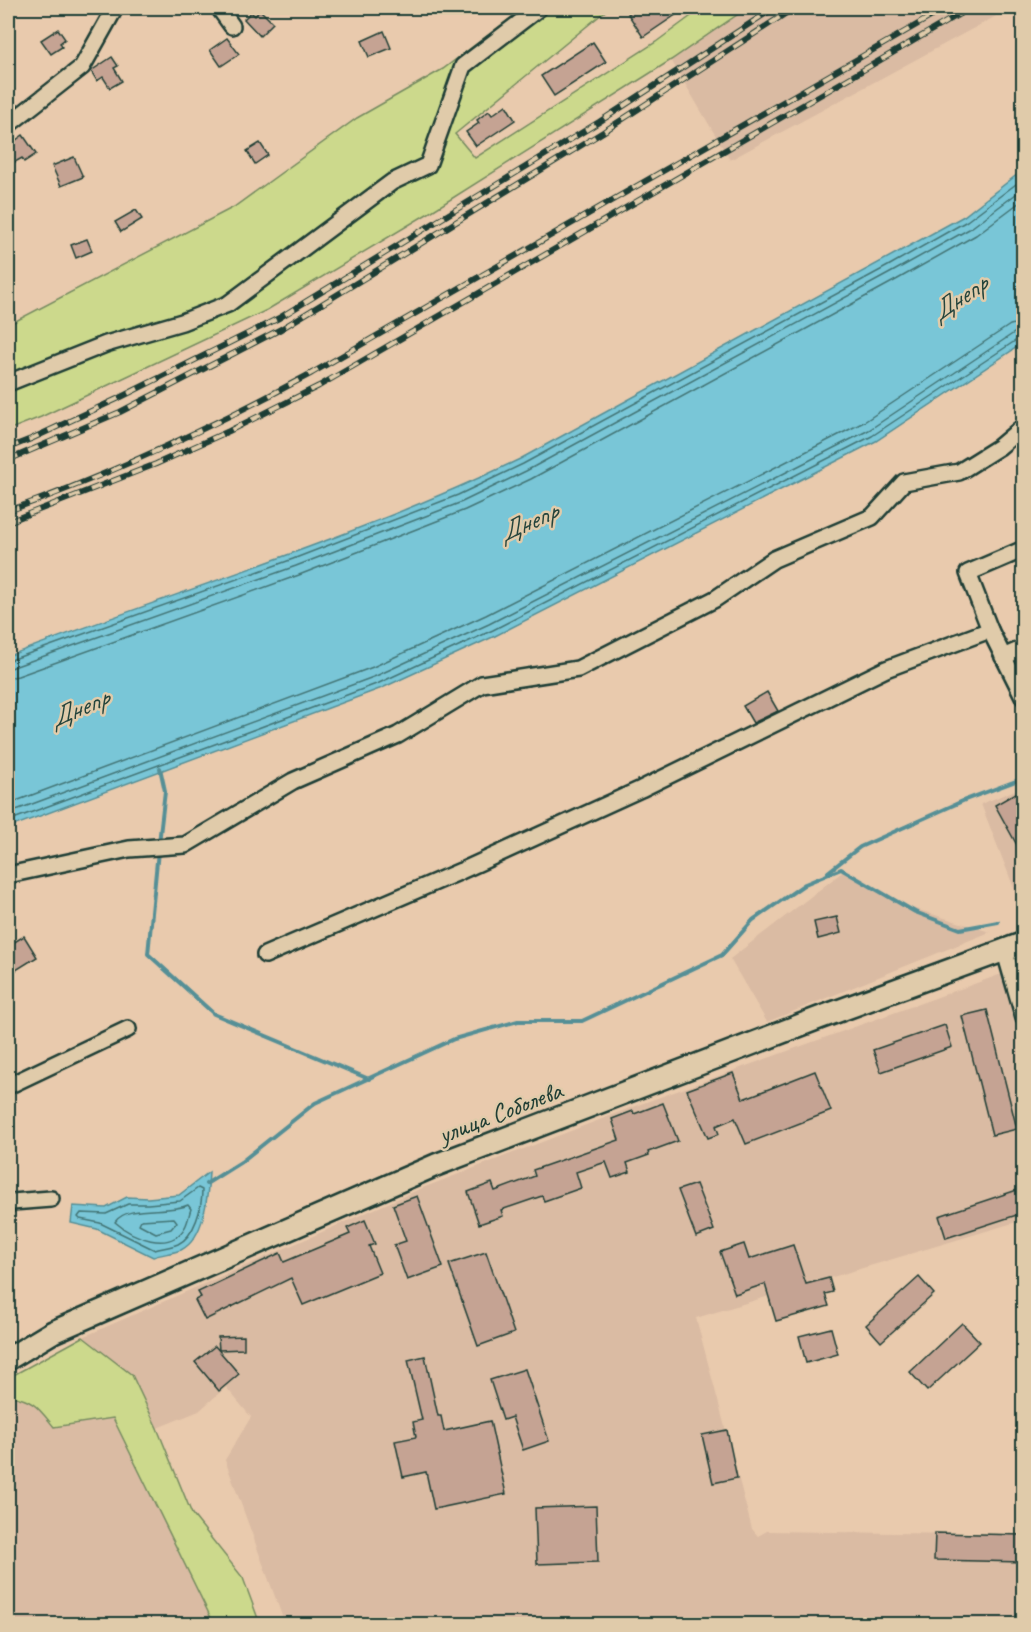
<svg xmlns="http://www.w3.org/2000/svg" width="1031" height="1632" viewBox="0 0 1031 1632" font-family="Caveat,sans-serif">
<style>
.built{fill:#dabba3}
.green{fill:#ccd98c;stroke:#768b60;stroke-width:1.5}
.water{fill:#79c6d7;stroke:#558f96;stroke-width:1.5}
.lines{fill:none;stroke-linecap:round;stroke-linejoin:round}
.shore{stroke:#437475;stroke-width:1.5}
.stream{stroke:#558f96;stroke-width:4}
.building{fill:#c5a393;stroke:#1f3d34;stroke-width:1.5}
.street-casing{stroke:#1f3d34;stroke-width:20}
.secondary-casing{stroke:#1f3d34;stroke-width:26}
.street{stroke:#e0cbaa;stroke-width:15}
.secondary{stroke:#e0cbaa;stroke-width:21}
.rail-casing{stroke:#1f3d34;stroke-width:6}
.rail{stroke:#e0cbaa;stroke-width:4;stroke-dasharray:11;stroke-linecap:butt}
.labels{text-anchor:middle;stroke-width:5;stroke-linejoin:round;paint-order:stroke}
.street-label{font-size:26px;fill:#1f3d34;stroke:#e0cbaa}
.water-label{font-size:27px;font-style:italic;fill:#24443c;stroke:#e0cbaa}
</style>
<rect width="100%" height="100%" fill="#e9caad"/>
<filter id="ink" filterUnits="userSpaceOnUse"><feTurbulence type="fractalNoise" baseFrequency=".0167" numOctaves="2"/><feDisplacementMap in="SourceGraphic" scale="12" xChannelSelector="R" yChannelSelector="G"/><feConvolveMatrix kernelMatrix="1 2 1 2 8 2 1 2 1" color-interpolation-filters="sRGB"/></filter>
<g filter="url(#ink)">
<!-- built -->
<g class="built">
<path d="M 747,8 L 1011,8 L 730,160 L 671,60 Z"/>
<path d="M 1023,787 L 1023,911 L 981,804 Z"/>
<path d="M 845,870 L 909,907 L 990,932 L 767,1022 L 730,959 Z"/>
<path d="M 1010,971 L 1023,1033 L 1023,1220 L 696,1318 L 752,1529 L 758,1536 L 767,1531 L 1023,1535 L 1023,1624 L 285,1624 L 225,1460 L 251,1417 L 226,1387 L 199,1411 L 157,1428 L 132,1375 L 83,1337 L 420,1189 L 638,1105 Z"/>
<path d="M 8,1395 L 26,1399 L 36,1405 L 54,1427 L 113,1418 L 214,1624 L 8,1624 Z"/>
</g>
<!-- green -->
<g class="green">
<path d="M 524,8 L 609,8 L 455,134 L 475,158 L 656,42 L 702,8 L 747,8 L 671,60 L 432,211 L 267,310 L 41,417 L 8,430 L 8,325 L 234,207 L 357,118 L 443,69 Z"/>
<path d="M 83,1337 L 132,1375 L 157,1428 L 192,1514 L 243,1578 L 260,1624 L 214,1624 L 113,1418 L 54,1427 C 37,1406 35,1401 8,1395 L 8,1378 Z"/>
</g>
<!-- water -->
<g class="water">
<path d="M 1023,170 L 1023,343 L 876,441 L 495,636 L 382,688 L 8,828 L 8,656 C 178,591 355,538 520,459 L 964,216 Z"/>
<path d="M 209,1172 C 208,1195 205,1238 181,1250 C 173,1253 162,1254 153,1257 L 97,1229 L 71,1223 L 73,1206 L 106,1208 L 127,1197 L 148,1198 L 179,1195 Z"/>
</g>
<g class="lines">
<!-- shore -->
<g class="shore">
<path d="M 8,661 L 293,559 L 458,495 L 523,464 L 888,266 L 967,221 L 1024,178"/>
<path d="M 8,669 L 296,566 L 462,502 L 526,471 L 892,272 L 971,228 L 1024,188"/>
<path d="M 8,678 L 18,676 L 299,575 L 465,510 L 531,479 L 896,280 L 976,235 L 1024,199"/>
<path d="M 8,804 L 373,667 L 486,615 L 864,422 L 1010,325 L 1024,322"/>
<path d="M 8,813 L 376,676 L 489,624 L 869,430 L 1014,333 L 1024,331"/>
<path d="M 8,821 L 379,683 L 493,630 L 872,436 L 1018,339 L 1024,338"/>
<path d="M 198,1188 L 202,1190 C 202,1207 195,1236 178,1244 C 171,1247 162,1248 155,1250 L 100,1223 L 80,1219 L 78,1217 L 81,1213 L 106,1214 L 128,1204 L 148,1204 L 180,1201 Z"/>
<path d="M 188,1205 L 191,1209 C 189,1214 188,1222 185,1227 C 170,1254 132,1237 115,1222 C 126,1204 168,1214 188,1205 Z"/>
<path d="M 174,1218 L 177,1222 L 171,1229 L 156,1233 L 139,1224 L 141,1220 Z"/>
</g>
<!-- stream -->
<g class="stream">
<path d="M 159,843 L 165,791 L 160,768"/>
<path d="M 158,851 L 148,954 L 214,1014 L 369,1079"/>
<path d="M 828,872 L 860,847 L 965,800 L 1024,778"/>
<path d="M 206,1184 L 241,1162 L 315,1103 L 454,1039 L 518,1021 L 582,1021 L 722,955 L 753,920 L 805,884 L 841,869 L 915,912 L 960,929 L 998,922"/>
</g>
</g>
<!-- building -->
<g class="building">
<path d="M 637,8 L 641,13 L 650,8 L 686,8 L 643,37 L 628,14 Z"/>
<path d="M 260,10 L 273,23 L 260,36 L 244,19 L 251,12 L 255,16 Z"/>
<path d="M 58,29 L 65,39 L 60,43 L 62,47 L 51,54 L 41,40 Z"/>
<path d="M 384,31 L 391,48 L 369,57 L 362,41 Z"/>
<path d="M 227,38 L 239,54 L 221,66 L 210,50 Z"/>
<path d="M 593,42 L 606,62 L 554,96 L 541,76 Z"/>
<path d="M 112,57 L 118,66 L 114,68 L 122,81 L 110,88 L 103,77 L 97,81 L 91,71 Z"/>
<path d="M 506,105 L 515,120 L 476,146 L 466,132 L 479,123 L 477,120 L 489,111 L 492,115 Z"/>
<path d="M 23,135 L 36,154 L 24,162 L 22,158 L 15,162 L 8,151 L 8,146 Z"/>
<path d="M 260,143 L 268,155 L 255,164 L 247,151 Z"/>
<path d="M 74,157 L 83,177 L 61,186 L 52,166 Z"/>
<path d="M 136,210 L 142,219 L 121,232 L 115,222 Z"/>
<path d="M 87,239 L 92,251 L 76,258 L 71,245 Z"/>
<path d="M 767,692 L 778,711 L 753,723 L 743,706 Z"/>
<path d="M 1023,789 L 1023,856 L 995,805 Z"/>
<path d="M 837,917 L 841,933 L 818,939 L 814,922 Z"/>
<path d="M 24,936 L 37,957 L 13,972 L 8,962 L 8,946 Z"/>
<path d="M 987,1010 L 1017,1129 L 992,1135 L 962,1016 Z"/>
<path d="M 945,1025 L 952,1047 L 881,1072 L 873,1050 Z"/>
<path d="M 815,1071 L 831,1111 L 746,1144 L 735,1118 L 716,1126 L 719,1134 L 708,1138 L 687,1090 L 733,1073 L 743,1099 Z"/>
<path d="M 663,1103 L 678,1141 L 648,1152 L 649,1155 L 627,1163 L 630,1172 L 612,1178 L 606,1162 L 576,1172 L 581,1188 L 544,1201 L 542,1196 L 501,1210 L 503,1216 L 479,1224 L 468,1192 L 492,1183 L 495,1191 L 535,1176 L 533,1170 L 619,1140 L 612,1119 L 633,1111 L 634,1114 Z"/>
<path d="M 696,1184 L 714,1230 L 696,1237 L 678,1190 Z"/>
<path d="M 1023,1188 L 1023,1213 L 946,1238 L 939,1216 Z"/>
<path d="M 417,1196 L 443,1267 L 407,1280 L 394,1245 L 406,1241 L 393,1205 Z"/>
<path d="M 365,1220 L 375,1244 L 369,1246 L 380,1273 L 303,1305 L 291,1278 L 205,1320 L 195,1300 L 201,1297 L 198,1292 L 280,1253 L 284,1262 L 350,1234 L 347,1228 Z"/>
<path d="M 744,1244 L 749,1259 L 793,1245 L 806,1284 L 829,1278 L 833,1292 L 825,1294 L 829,1306 L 776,1321 L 765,1284 L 735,1294 L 720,1252 Z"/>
<path d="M 486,1252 L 514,1333 L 478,1346 L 449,1264 Z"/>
<path d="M 919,1277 L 934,1294 L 881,1342 L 866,1325 Z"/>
<path d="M 962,1323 L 980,1342 L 927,1391 L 910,1372 Z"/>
<path d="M 831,1328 L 838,1354 L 806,1363 L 799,1336 Z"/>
<path d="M 244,1336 L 244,1349 L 219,1350 L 218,1337 Z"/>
<path d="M 215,1346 L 239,1374 L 219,1391 L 195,1362 Z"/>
<path d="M 425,1356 L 438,1416 L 441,1416 L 444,1431 L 490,1421 L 506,1494 L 434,1509 L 426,1472 L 403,1477 L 395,1441 L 416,1437 L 413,1422 L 422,1420 L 408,1360 Z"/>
<path d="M 525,1369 L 549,1441 L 523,1450 L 512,1417 L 503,1420 L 490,1380 Z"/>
<path d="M 727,1430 L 737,1478 L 713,1483 L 702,1435 Z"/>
<path d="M 596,1506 L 598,1562 L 537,1564 L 535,1508 Z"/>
<path d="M 935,1533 L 1023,1535 L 1023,1562 L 934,1560 Z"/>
</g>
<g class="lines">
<!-- street casing -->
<g class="street-casing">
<g id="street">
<path d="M 219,8 L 232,26"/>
<path d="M 8,125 L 82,67 L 115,8"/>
<path d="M 8,383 L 106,344 L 182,322 L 228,304 L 392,182 L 428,165 L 463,66 L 539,8"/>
<path d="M 990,630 L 968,573 L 1024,549"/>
<path d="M 1003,657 L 1024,648"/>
<path d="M 8,875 L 129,849 L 185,845 L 293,781 L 398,735 L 482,684 L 578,669 L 715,599 L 774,559 L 872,517 L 904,482 L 959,472 L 999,447 L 1024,426"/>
<path d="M 1004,949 L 1024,1018"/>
<path d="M 265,955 L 461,871 L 641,789 L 886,669 L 990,630 L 1024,698"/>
<path d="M 8,1086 L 128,1029"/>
<path d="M 8,1205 L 12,1202 L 51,1199"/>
</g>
</g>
<!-- secondary casing -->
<g class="secondary-casing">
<path id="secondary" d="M 8,1359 L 53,1332 L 436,1165 L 819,1018 L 1024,943"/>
</g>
<!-- street -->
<use href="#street" class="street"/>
<!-- secondary -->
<use href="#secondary" class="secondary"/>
<!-- rail casing -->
<g class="rail-casing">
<g id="rail">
<path d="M 8,448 L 31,439 L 117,399 L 279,318 L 599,122 L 774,8"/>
<path d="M 8,460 L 120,412 L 281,329 L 603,132 L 794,8"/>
<path d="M 8,511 C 115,473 212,427 312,373 L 946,8"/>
<path d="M 8,522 L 156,464 L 229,431 L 319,386 L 970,8"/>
</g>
</g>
<!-- rail -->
<use href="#rail" class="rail"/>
</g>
</g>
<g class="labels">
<!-- street labels -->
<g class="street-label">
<text transform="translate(500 1112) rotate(-21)" y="9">улица Соболева</text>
</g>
<!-- water labels -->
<g class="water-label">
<text transform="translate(959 298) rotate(-33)" y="9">Днепр</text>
<text transform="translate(528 522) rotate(-23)" y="9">Днепр</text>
<text transform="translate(79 708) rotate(-22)" y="9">Днепр</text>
</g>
</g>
<!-- margin -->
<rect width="1031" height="1632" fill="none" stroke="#e0cbaa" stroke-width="30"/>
<rect x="15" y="15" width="1001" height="1602" fill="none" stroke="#1f3d34" stroke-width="2" filter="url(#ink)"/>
</svg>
